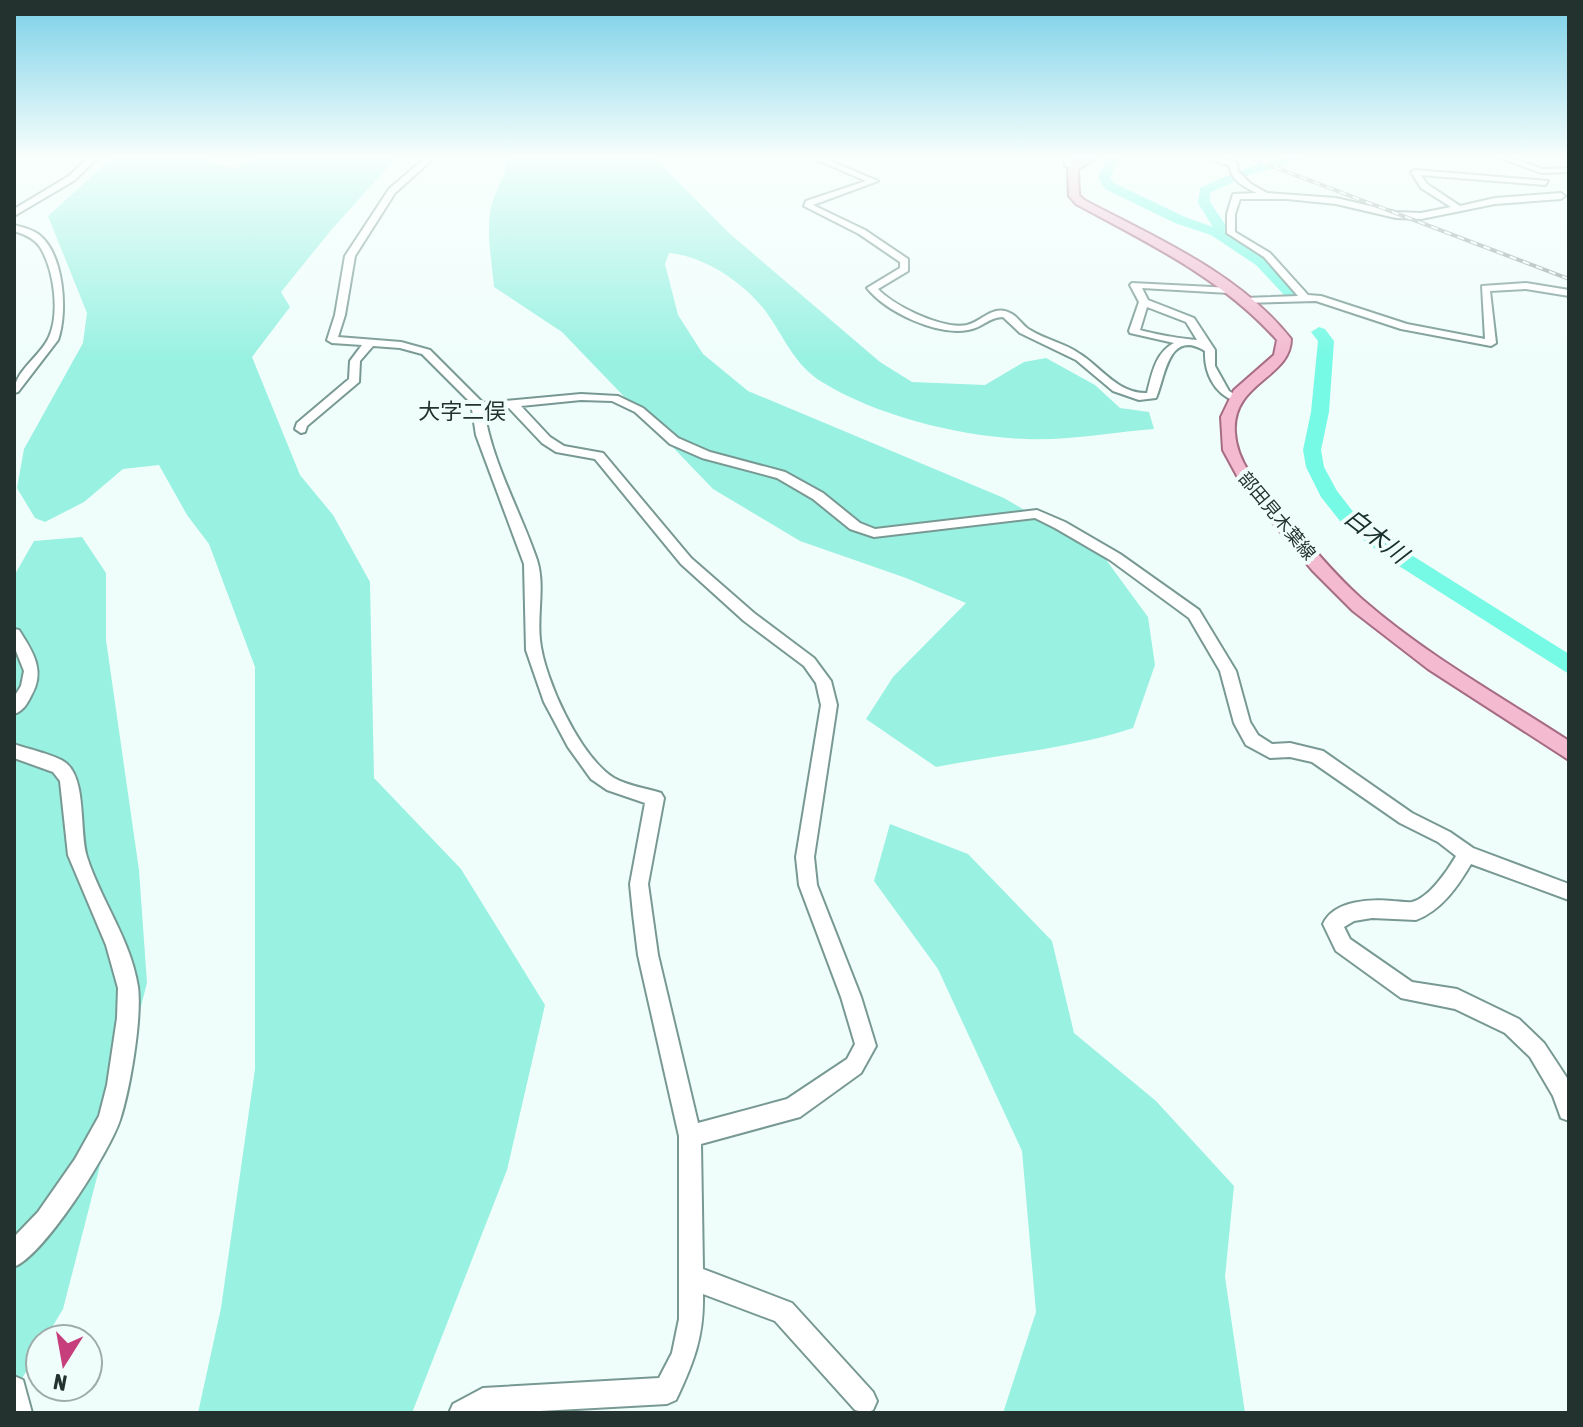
<svg xmlns="http://www.w3.org/2000/svg" width="1583" height="1427" viewBox="0 0 1583 1427" font-family="'Asap Condensed','Noto Sans JP',sans-serif">
<style>
.green{fill:#99f1e2}
.lines{fill:none;stroke-linecap:round;stroke-linejoin:round}
.river{fill:#76f9e5;fill-rule:evenodd}
.minor-casing{stroke:#789993;stroke-width:4}
.major-casing{stroke:#a56c83;stroke-width:4}
.minor{fill:#fff;fill-rule:evenodd}
.major{fill:#f3bad0;fill-rule:evenodd}
.rail-casing{stroke:#93a19e;stroke-width:4}
.rail{stroke:#f0fefb;stroke-width:2;stroke-dasharray:7;stroke-linecap:butt}
.labels{text-anchor:middle;stroke-width:8;stroke-linejoin:round;paint-order:stroke}
.far-street-label{font-size:18px;fill:#23312f;stroke:#f0fefb}
.far-quarter-label{font-size:22px;fill:#23312f;stroke:#f0fefb}
.water-label{font-size:24px;font-style:italic;fill:#182f2b;stroke:#f0fefb}
</style>
<rect width="100%" height="100%" fill="#f0fefb"/>
<!-- green -->
<g class="green">
<path d="M 113,157 L 208,157 L 208,163 L 234,168 L 259,157 L 397,157 L 332,229 L 281,292 L 290,307 L 252,357 L 300,475 L 333,515 L 370,582 L 374,778 L 461,869 L 545,1005 L 507,1170 L 412,1413 L 198,1413 L 221,1308 L 255,1069 L 255,667 L 209,544 L 187,515 L 159,465 L 123,469 L 84,502 L 45,522 L 35,518 L 17,488 L 24,449 L 83,343 L 87,313 L 48,216 Z"/>
<path d="M 507,157 L 653,157 L 729,233 L 880,362 L 912,382 L 985,385 L 1024,362 L 1046,358 L 1095,385 L 1120,408 L 1149,412 L 1154,429 C 1112,432 1068,441 1026,439 C 961,437 877,416 822,382 C 796,366 786,341 769,316 C 749,286 706,256 669,253 L 665,264 L 678,315 L 703,354 L 748,391 L 1004,498 L 1104,557 L 1148,617 L 1155,665 L 1133,728 C 1069,749 1001,754 936,767 L 866,719 L 893,677 L 966,603 L 906,578 L 800,541 L 713,489 L 562,332 L 494,287 C 492,261 485,229 492,204 C 497,186 507,176 507,157 Z"/>
<path d="M 82,537 L 106,573 L 106,640 L 139,870 L 147,983 L 63,1309 L 45,1339 L 40,1339 L 40,1348 L 14,1392 L 14,576 L 34,541 Z"/>
<path d="M 890,824 L 968,854 L 1052,941 L 1074,1033 L 1156,1101 L 1234,1186 L 1225,1277 L 1245,1413 L 1003,1413 L 1036,1312 L 1022,1151 L 938,969 L 874,881 Z"/>
</g>
<g class="lines">
<!-- river -->
<g class="river">
<path d="M 1107,157 L 1119,157 L 1110,178 L 1114,183 L 1185,217 L 1213,227 L 1198,203 L 1200,188 C 1235,172 1270,157 1310,157 L 1249,175 L 1210,193 L 1210,202 L 1227,227 L 1224,231 L 1266,259 L 1295,290 L 1295,296 L 1285,296 L 1256,265 L 1211,235 L 1175,223 L 1105,189 L 1098,178 Z"/>
<path d="M 1319,327 L 1325,329 L 1334,341 L 1329,412 L 1321,450 L 1324,467 L 1337,491 L 1358,518 L 1413,556 L 1569,654 L 1569,674 L 1399,566 L 1344,526 L 1321,497 L 1306,467 L 1303,450 L 1311,412 L 1318,341 L 1311,332 Z"/>
</g>
<!-- minor casing -->
<g class="minor-casing">
<g id="minor">
<path d="M 89,157 L 98,157 L 75,180 L 14,216 L 14,209 L 69,176 Z"/>
<path d="M 426,157 L 435,157 L 395,193 L 355,256 L 345,315 L 338,337 L 401,342 L 430,350 L 483,403 L 581,394 L 618,396 L 643,408 L 678,438 L 710,452 L 785,472 L 823,493 L 860,523 L 875,529 L 1037,510 L 1065,522 L 1120,554 L 1199,610 L 1236,671 L 1250,722 L 1258,735 L 1272,744 L 1290,743 L 1323,751 L 1412,813 L 1450,832 L 1473,848 L 1569,884 L 1569,900 L 1471,864 C 1458,886 1442,910 1416,920 L 1372,918 L 1354,921 L 1344,927 L 1350,939 L 1412,982 L 1457,989 L 1519,1019 L 1544,1043 L 1569,1081 L 1569,1121 L 1561,1118 L 1553,1096 L 1530,1057 L 1505,1033 L 1455,1009 L 1401,998 L 1336,951 L 1323,924 C 1334,900 1371,899 1393,901 C 1398,901 1407,903 1412,902 C 1429,898 1448,870 1456,856 L 1438,842 L 1400,823 L 1312,762 L 1290,757 L 1270,758 L 1246,745 L 1234,723 L 1220,671 L 1189,618 L 1110,560 L 1055,528 L 1035,518 L 874,537 L 850,529 L 813,499 L 777,478 L 702,458 L 670,444 L 635,412 L 612,401 L 581,400 L 521,406 L 550,437 L 564,446 L 603,453 L 691,558 L 754,613 L 814,658 L 831,681 L 837,705 L 814,857 L 817,885 L 861,997 L 876,1046 L 861,1073 L 800,1117 L 701,1144 L 703,1269 L 792,1303 L 873,1392 L 877,1401 L 873,1410 L 866,1413 L 855,1410 L 775,1321 L 703,1294 C 704,1336 694,1362 676,1400 L 667,1404 L 502,1413 L 449,1413 L 453,1404 L 483,1388 L 659,1378 L 672,1353 L 679,1319 L 679,1136 L 638,955 L 633,914 L 630,884 L 645,803 L 607,790 L 591,779 L 568,747 L 544,702 L 526,650 L 524,564 L 476,435 L 471,403 L 422,354 L 400,348 L 373,346 L 360,361 L 359,382 L 307,426 L 305,432 L 301,433 L 295,429 L 297,423 L 349,379 L 350,361 L 362,345 L 332,343 L 327,340 L 335,315 L 345,256 L 389,189 ZM 509,408 L 542,443 L 556,452 L 595,459 L 681,564 L 744,621 L 804,666 L 816,683 L 821,705 L 796,857 L 799,885 L 841,997 L 855,1044 L 847,1059 L 787,1099 L 698,1123 L 658,955 L 648,884 L 664,798 L 661,793 C 646,788 628,786 614,778 C 580,757 544,679 540,640 C 537,614 545,585 537,560 C 520,510 492,463 484,410 Z"/>
<path d="M 810,157 L 821,157 L 878,181 L 813,205 L 865,230 L 908,259 L 908,271 L 878,289 C 894,306 943,330 967,325 C 983,321 994,303 1012,314 C 1019,318 1023,326 1030,330 C 1046,340 1065,343 1080,354 C 1102,368 1118,394 1147,393 C 1152,374 1155,353 1174,343 L 1130,333 L 1129,331 L 1139,302 L 1130,285 L 1132,283 L 1232,288 L 1232,292 L 1229,293 L 1142,288 L 1148,300 L 1194,318 L 1215,350 L 1215,366 L 1229,391 L 1241,398 L 1235,401 C 1214,394 1204,372 1205,351 C 1168,328 1165,378 1156,398 L 1139,400 L 1113,391 L 1076,360 L 1020,333 L 1003,317 C 989,317 982,328 968,330 C 937,336 886,312 867,288 L 900,268 L 900,262 L 859,234 L 804,206 L 806,201 L 866,181 ZM 1147,307 L 1186,322 L 1197,340 C 1183,339 1153,334 1140,330 Z"/>
<path d="M 1064,157 L 1072,157 L 1072,163 L 1077,165 L 1077,169 L 1065,166 Z"/>
<path d="M 1205,157 L 1217,157 L 1237,163 L 1238,171 L 1251,184 L 1267,193 L 1336,198 L 1396,212 L 1421,213 L 1451,207 L 1421,188 L 1411,172 L 1415,170 L 1548,181 L 1545,185 L 1421,175 L 1427,184 L 1460,206 L 1495,198 L 1561,193 L 1565,196 L 1561,199 L 1495,204 L 1421,219 L 1396,218 L 1336,204 L 1287,199 L 1240,199 L 1235,214 L 1235,232 L 1270,253 L 1308,295 L 1321,296 L 1407,324 L 1485,339 L 1482,286 L 1526,283 L 1569,290 L 1569,296 L 1526,289 L 1490,291 L 1496,343 L 1491,346 L 1401,329 L 1316,301 L 1240,303 L 1239,301 L 1244,298 L 1298,296 L 1264,257 L 1227,233 L 1227,214 L 1233,194 L 1257,193 C 1246,188 1230,180 1230,166 Z"/>
<path d="M 1498,157 L 1509,157 L 1542,169 L 1569,168 L 1569,172 L 1541,173 Z"/>
<path d="M 14,225 C 22,227 31,229 38,234 C 64,253 68,312 58,340 L 18,392 L 14,393 C 14,371 40,357 49,337 C 60,313 54,269 40,247 C 34,238 24,234 14,231 Z"/>
<path d="M 14,629 L 19,630 C 33,652 46,671 31,696 C 27,704 23,711 14,714 L 14,697 L 21,686 L 24,671 L 14,646 Z"/>
<path d="M 14,744 C 27,749 56,755 66,763 C 87,780 79,832 87,857 C 101,901 131,940 138,987 C 142,1019 130,1089 120,1120 C 109,1153 45,1254 14,1267 L 14,1237 L 38,1212 L 75,1159 L 99,1116 L 107,1085 L 117,1018 L 118,988 L 106,945 L 68,855 L 60,781 L 53,772 L 14,758 Z"/>
<path d="M 14,1376 L 23,1380 L 32,1413 L 14,1413 Z"/>
</g>
</g>
<!-- major casing -->
<g class="major-casing">
<path id="major" d="M 1085,157 L 1099,157 L 1078,169 L 1079,195 L 1084,200 C 1156,238 1239,273 1291,339 C 1291,378 1231,382 1235,433 C 1237,466 1264,492 1284,515 C 1310,544 1334,575 1363,600 C 1426,655 1500,696 1569,741 L 1569,760 L 1428,669 L 1353,611 L 1312,570 L 1242,485 L 1223,450 L 1221,417 L 1234,390 L 1274,355 L 1277,340 C 1222,278 1148,243 1076,204 L 1069,196 L 1068,169 L 1074,161 Z"/>
</g>
<!-- minor -->
<use href="#minor" class="minor"/>
<!-- major -->
<use href="#major" class="major"/>
<!-- rail casing -->
<g class="rail-casing">
<path id="rail" d="M 1248,157 L 1569,279"/>
</g>
<!-- rail -->
<use href="#rail" class="rail"/>
</g>
<!-- sky -->
<linearGradient id="sky" x2="0" y2="1"><stop stop-color="#7ad0e7"/><stop offset="0.44" stop-color="#f8fffd"/><stop offset="1" stop-color="#f8fffd" stop-opacity="0"/></linearGradient>
<rect width="1583" height="357" fill="url(#sky)"/>
<g class="labels">
<!-- far-street labels -->
<g class="far-street-label">
<text transform="translate(1277 516) rotate(50)" y="6">部田見木葉線</text>
</g>
<!-- far-quarter labels -->
<g class="far-quarter-label">
<text x="462" y="419">大字二俣</text>
</g>
<!-- water labels -->
<g class="water-label">
<text transform="translate(1376 536) rotate(38)" y="8">白木川</text>
</g>
</g>
<!-- border -->
<rect width="1583" height="1427" fill="none" stroke="#23312f" stroke-width="32"/>
<!-- north arrow -->
<g transform="translate(64 1363) rotate(191)"><circle r="38" fill="#f0fefb" stroke="#9eaca9" stroke-width="2"/>
<path d="M0-6L14 30L0 20L-14 30Z" fill="#c63e7c"/>
<text y="-12" font-size="22" font-weight="bold" text-anchor="middle" fill="#23312f">N</text>
</g>
</svg>
